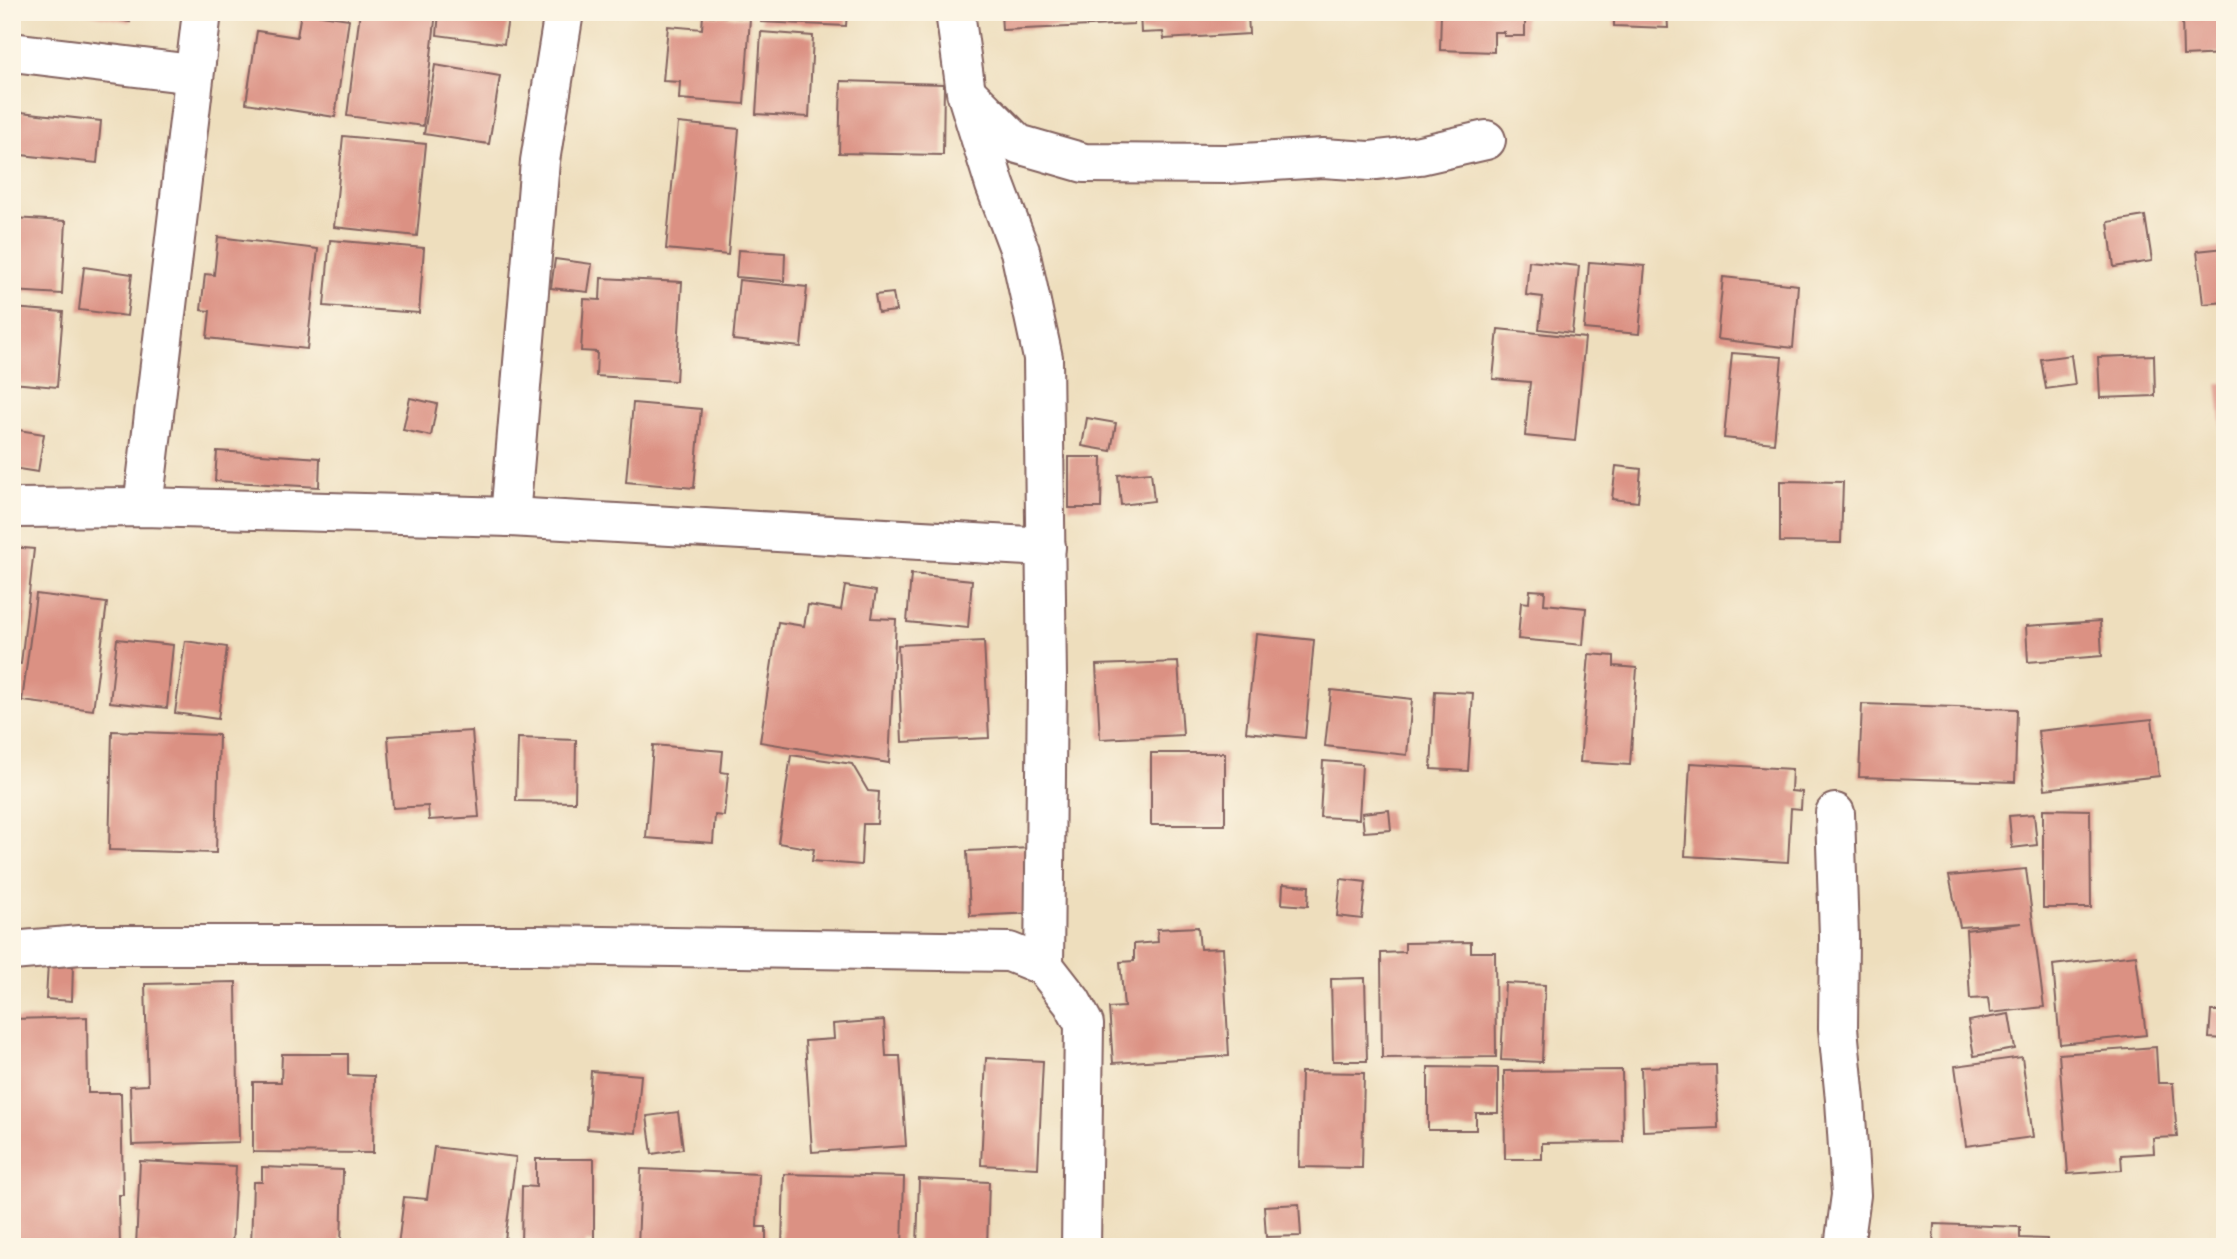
<svg xmlns="http://www.w3.org/2000/svg" width="2237" height="1259" viewBox="0 0 2237 1259" font-family="'IM FELL French Canon',serif">
<style>
.building{fill:#db9183}
.lines{fill:none;stroke-linecap:round;stroke-linejoin:round}
.minor-casing{stroke:#83625e;stroke-width:42}
.minor{stroke:#fff;stroke-width:38}
</style>
<rect width="100%" height="100%" fill="#fcf5e5"/>
<filter id="ink" filterUnits="userSpaceOnUse"><feTurbulence type="fractalNoise" baseFrequency=".0143" numOctaves="2"/><feDisplacementMap in="SourceGraphic" scale="14" xChannelSelector="R" yChannelSelector="G"/><feConvolveMatrix kernelMatrix="1 2 1 2 8 2 1 2 1" color-interpolation-filters="sRGB"/></filter>
<filter id="wash" filterUnits="userSpaceOnUse"><feTurbulence type="fractalNoise" baseFrequency=".00686" numOctaves="4" result="noise"/><feDisplacementMap in="SourceGraphic" scale="28" xChannelSelector="R" yChannelSelector="G"/><feGaussianBlur stdDeviation="1.57" result="paint"/><feColorMatrix in="noise" values="0 0 0 0 0 0 0 0 0 0 0 0 0 0 0 0 0 1.4 0 .05"/><feComposite in="paint" operator="in"/></filter>
<g filter="url(#wash)">
<rect width="100%" height="100%" fill="#eedebd"/>
<g id="blocks">
<!-- building -->
<g class="building">
<path d="M 78,12 L 132,12 L 130,22 Z"/>
<path d="M 301,12 L 349,19 L 335,117 L 246,103 L 257,31 L 297,37 Z"/>
<path d="M 360,12 L 436,12 L 423,126 L 347,116 Z"/>
<path d="M 439,12 L 509,12 L 504,44 L 437,35 Z"/>
<path d="M 762,12 L 847,12 L 846,26 L 761,22 Z"/>
<path d="M 1001,12 L 1134,12 L 1134,24 L 1002,30 Z"/>
<path d="M 1140,12 L 1248,12 L 1249,34 L 1164,39 L 1163,32 L 1141,33 Z"/>
<path d="M 1441,12 L 1525,12 L 1525,36 L 1504,36 L 1504,32 L 1494,32 L 1494,52 L 1440,50 Z"/>
<path d="M 1614,12 L 1667,12 L 1668,28 L 1614,26 Z"/>
<path d="M 703,15 L 750,18 L 744,104 L 679,99 L 680,82 L 663,81 L 668,26 L 702,29 Z"/>
<path d="M 2225,15 L 2225,54 L 2183,56 L 2182,17 Z"/>
<path d="M 761,32 L 813,36 L 809,117 L 756,114 Z"/>
<path d="M 435,65 L 500,76 L 489,144 L 424,134 Z"/>
<path d="M 841,81 L 944,84 L 943,155 L 839,153 Z"/>
<path d="M 12,111 L 101,121 L 97,163 L 12,154 Z"/>
<path d="M 678,123 L 739,129 L 728,255 L 666,249 Z"/>
<path d="M 343,136 L 426,144 L 417,236 L 334,227 Z"/>
<path d="M 2145,216 L 2152,261 L 2114,267 L 2108,222 Z"/>
<path d="M 12,218 L 66,221 L 62,294 L 12,291 Z"/>
<path d="M 218,237 L 318,249 L 307,349 L 207,338 L 210,311 L 201,310 L 205,274 L 214,275 Z"/>
<path d="M 330,240 L 424,248 L 419,313 L 324,306 Z"/>
<path d="M 2225,248 L 2225,302 L 2203,304 L 2197,251 Z"/>
<path d="M 738,250 L 785,253 L 784,281 L 736,277 Z"/>
<path d="M 555,259 L 592,264 L 588,292 L 551,288 Z"/>
<path d="M 1529,261 L 1579,266 L 1572,333 L 1539,329 L 1543,297 L 1526,295 Z"/>
<path d="M 1589,262 L 1645,266 L 1639,334 L 1584,329 Z"/>
<path d="M 84,267 L 132,274 L 127,316 L 79,310 Z"/>
<path d="M 1723,277 L 1798,285 L 1793,348 L 1717,339 Z"/>
<path d="M 601,278 L 682,282 L 676,381 L 596,376 L 597,352 L 581,351 L 584,299 L 600,300 Z"/>
<path d="M 739,280 L 807,287 L 801,347 L 733,340 Z"/>
<path d="M 893,293 L 896,311 L 878,313 L 875,295 Z"/>
<path d="M 12,308 L 63,312 L 57,387 L 12,383 Z"/>
<path d="M 1498,329 L 1585,338 L 1575,441 L 1525,436 L 1530,382 L 1493,379 Z"/>
<path d="M 1732,353 L 1782,357 L 1774,443 L 1724,438 Z"/>
<path d="M 2071,355 L 2075,385 L 2046,389 L 2041,359 Z"/>
<path d="M 2154,355 L 2155,396 L 2100,398 L 2098,357 Z"/>
<path d="M 2217,383 L 2225,383 L 2225,441 L 2223,441 Z"/>
<path d="M 410,398 L 437,404 L 431,436 L 403,430 Z"/>
<path d="M 633,403 L 701,409 L 694,488 L 626,482 Z"/>
<path d="M 1087,418 L 1116,423 L 1111,451 L 1082,446 Z"/>
<path d="M 12,429 L 44,434 L 38,472 L 12,468 Z"/>
<path d="M 217,451 L 320,458 L 319,487 L 215,481 Z"/>
<path d="M 1069,457 L 1102,457 L 1101,508 L 1069,508 Z"/>
<path d="M 1616,466 L 1641,469 L 1638,502 L 1612,499 Z"/>
<path d="M 1151,472 L 1154,501 L 1121,505 L 1118,475 Z"/>
<path d="M 1780,481 L 1843,482 L 1841,543 L 1780,542 Z"/>
<path d="M 12,547 L 34,549 L 21,664 L 12,663 Z"/>
<path d="M 911,574 L 972,580 L 968,628 L 907,622 Z"/>
<path d="M 845,586 L 876,591 L 872,618 L 896,619 L 889,763 L 760,742 L 778,622 L 804,626 L 808,605 L 841,610 Z"/>
<path d="M 1530,590 L 1545,591 L 1544,604 L 1586,608 L 1583,645 L 1518,639 L 1521,602 L 1529,603 Z"/>
<path d="M 36,594 L 107,603 L 93,710 L 22,701 Z"/>
<path d="M 2100,621 L 2102,656 L 2028,662 L 2026,626 Z"/>
<path d="M 1256,634 L 1314,640 L 1305,738 L 1246,732 Z"/>
<path d="M 117,639 L 173,645 L 167,708 L 110,702 Z"/>
<path d="M 185,641 L 227,647 L 218,719 L 175,713 Z"/>
<path d="M 984,641 L 989,738 L 902,742 L 898,645 Z"/>
<path d="M 1589,654 L 1614,656 L 1614,666 L 1637,668 L 1630,765 L 1580,762 Z"/>
<path d="M 1178,662 L 1183,735 L 1100,739 L 1096,665 Z"/>
<path d="M 1331,690 L 1412,699 L 1407,755 L 1325,746 Z"/>
<path d="M 1435,691 L 1473,693 L 1468,771 L 1431,769 Z"/>
<path d="M 1862,704 L 2017,709 L 2015,782 L 1859,777 Z"/>
<path d="M 2152,719 L 2159,776 L 2045,789 L 2038,731 Z"/>
<path d="M 112,731 L 219,735 L 216,853 L 109,850 Z"/>
<path d="M 472,731 L 479,817 L 429,820 L 428,806 L 393,808 L 388,736 Z"/>
<path d="M 518,738 L 576,740 L 575,802 L 516,801 Z"/>
<path d="M 653,745 L 723,751 L 721,772 L 728,773 L 724,816 L 715,815 L 713,843 L 646,838 Z"/>
<rect x="1151" y="753" width="74" height="72"/>
<path d="M 791,755 L 852,764 L 868,791 L 879,792 L 877,824 L 863,824 L 861,865 L 812,861 L 814,849 L 778,843 Z"/>
<path d="M 1323,761 L 1362,764 L 1359,819 L 1320,817 Z"/>
<path d="M 1690,763 L 1792,769 L 1791,791 L 1802,792 L 1801,809 L 1791,808 L 1788,862 L 1685,856 Z"/>
<path d="M 2043,809 L 2090,810 L 2091,908 L 2043,908 Z"/>
<path d="M 1389,810 L 1391,830 L 1364,832 L 1362,813 Z"/>
<path d="M 2034,814 L 2037,845 L 2012,848 L 2009,816 Z"/>
<path d="M 1031,848 L 1034,913 L 970,916 L 967,851 Z"/>
<path d="M 2026,869 L 2044,1007 L 1990,1013 L 1988,998 L 1970,999 L 1966,930 L 2022,923 L 1960,927 L 1949,876 Z"/>
<path d="M 1341,879 L 1366,882 L 1362,919 L 1337,916 Z"/>
<path d="M 1283,884 L 1309,886 L 1308,906 L 1282,904 Z"/>
<path d="M 1198,927 L 1200,949 L 1223,948 L 1229,1056 L 1113,1063 L 1109,1008 L 1124,1007 L 1120,962 L 1134,961 L 1134,944 L 1158,942 L 1157,929 Z"/>
<path d="M 1471,942 L 1471,952 L 1495,952 L 1496,1057 L 1382,1058 L 1381,953 L 1405,952 L 1405,943 Z"/>
<path d="M 2136,955 L 2146,1035 L 2060,1044 L 2053,965 Z"/>
<path d="M 48,963 L 73,964 L 72,1001 L 46,999 Z"/>
<path d="M 1365,978 L 1367,1061 L 1333,1061 L 1331,979 Z"/>
<path d="M 236,982 L 239,1142 L 132,1145 L 130,1086 L 148,1085 L 145,984 Z"/>
<path d="M 1505,983 L 1545,985 L 1542,1062 L 1501,1060 Z"/>
<path d="M 2211,1011 L 2225,1011 L 2225,1039 L 2209,1038 Z"/>
<path d="M 2009,1014 L 2015,1049 L 1974,1056 L 1968,1021 Z"/>
<path d="M 87,1017 L 88,1093 L 121,1093 L 123,1195 L 119,1195 L 120,1247 L 12,1247 L 12,1019 Z"/>
<path d="M 884,1020 L 886,1056 L 900,1056 L 906,1146 L 812,1152 L 805,1041 L 834,1039 L 833,1024 Z"/>
<path d="M 2156,1047 L 2158,1083 L 2173,1083 L 2177,1137 L 2153,1138 L 2154,1153 L 2121,1155 L 2122,1170 L 2068,1174 L 2059,1054 Z"/>
<path d="M 282,1054 L 348,1054 L 348,1075 L 374,1076 L 373,1153 L 253,1152 L 253,1082 L 281,1082 Z"/>
<path d="M 2022,1057 L 2033,1137 L 1966,1146 L 1955,1066 Z"/>
<path d="M 986,1058 L 1043,1061 L 1038,1168 L 981,1165 Z"/>
<path d="M 1716,1065 L 1718,1128 L 1643,1131 L 1641,1067 Z"/>
<path d="M 1428,1067 L 1498,1068 L 1498,1113 L 1476,1113 L 1476,1130 L 1428,1130 Z"/>
<path d="M 1622,1070 L 1623,1142 L 1542,1143 L 1542,1159 L 1505,1159 L 1504,1071 Z"/>
<path d="M 591,1071 L 641,1075 L 636,1133 L 587,1129 Z"/>
<path d="M 1301,1072 L 1364,1073 L 1362,1168 L 1299,1167 Z"/>
<path d="M 678,1112 L 683,1149 L 652,1154 L 647,1116 Z"/>
<path d="M 434,1147 L 516,1157 L 504,1247 L 398,1246 L 404,1197 L 427,1199 Z"/>
<path d="M 536,1159 L 594,1159 L 594,1243 L 586,1242 L 586,1247 L 521,1247 L 522,1186 L 536,1187 Z"/>
<path d="M 140,1161 L 236,1166 L 232,1247 L 136,1247 Z"/>
<path d="M 262,1167 L 343,1170 L 341,1247 L 251,1247 L 253,1182 L 262,1182 Z"/>
<path d="M 641,1169 L 759,1174 L 757,1227 L 766,1227 L 766,1247 L 678,1245 L 678,1247 L 638,1247 Z"/>
<path d="M 784,1174 L 904,1177 L 902,1247 L 782,1247 Z"/>
<path d="M 919,1179 L 989,1182 L 987,1247 L 917,1247 Z"/>
<path d="M 1299,1204 L 1301,1236 L 1266,1237 L 1264,1206 Z"/>
<path d="M 1934,1224 L 2020,1227 L 2020,1238 L 2047,1239 L 2047,1247 L 1933,1247 Z"/>
</g>
</g>
</g>
<g filter="url(#ink)">
<use href="#blocks" fill-opacity="0" stroke="#83625e" stroke-width="2"/>
<g class="lines">
<!-- minor casing -->
<g class="minor-casing">
<g id="minor">
<path d="M 955,12 L 966,92 L 995,185 L 1020,251 L 1043,358 L 1047,679 L 1044,966"/>
<path d="M 12,52 L 193,74"/>
<path d="M 971,97 L 1018,144 L 1084,163 L 1227,164 L 1323,158 L 1369,161 L 1420,155 L 1486,140"/>
<path d="M 143,507 L 202,12"/>
<path d="M 12,508 L 143,507 L 510,517 L 1046,547"/>
<path d="M 510,517 L 540,161 L 564,12"/>
<path d="M 1835,813 L 1839,937 L 1838,1028 L 1845,1100 L 1851,1195 L 1844,1247"/>
<path d="M 12,951 L 80,945 L 536,945 L 1009,952 L 1044,966 L 1072,1002 L 1084,1024 L 1081,1247"/>
</g>
</g>
<!-- minor -->
<use href="#minor" class="minor"/>
</g>
</g>
<!-- margin -->
<rect width="2237" height="1259" fill="none" stroke="#fcf5e5" stroke-width="42"/>
</svg>
